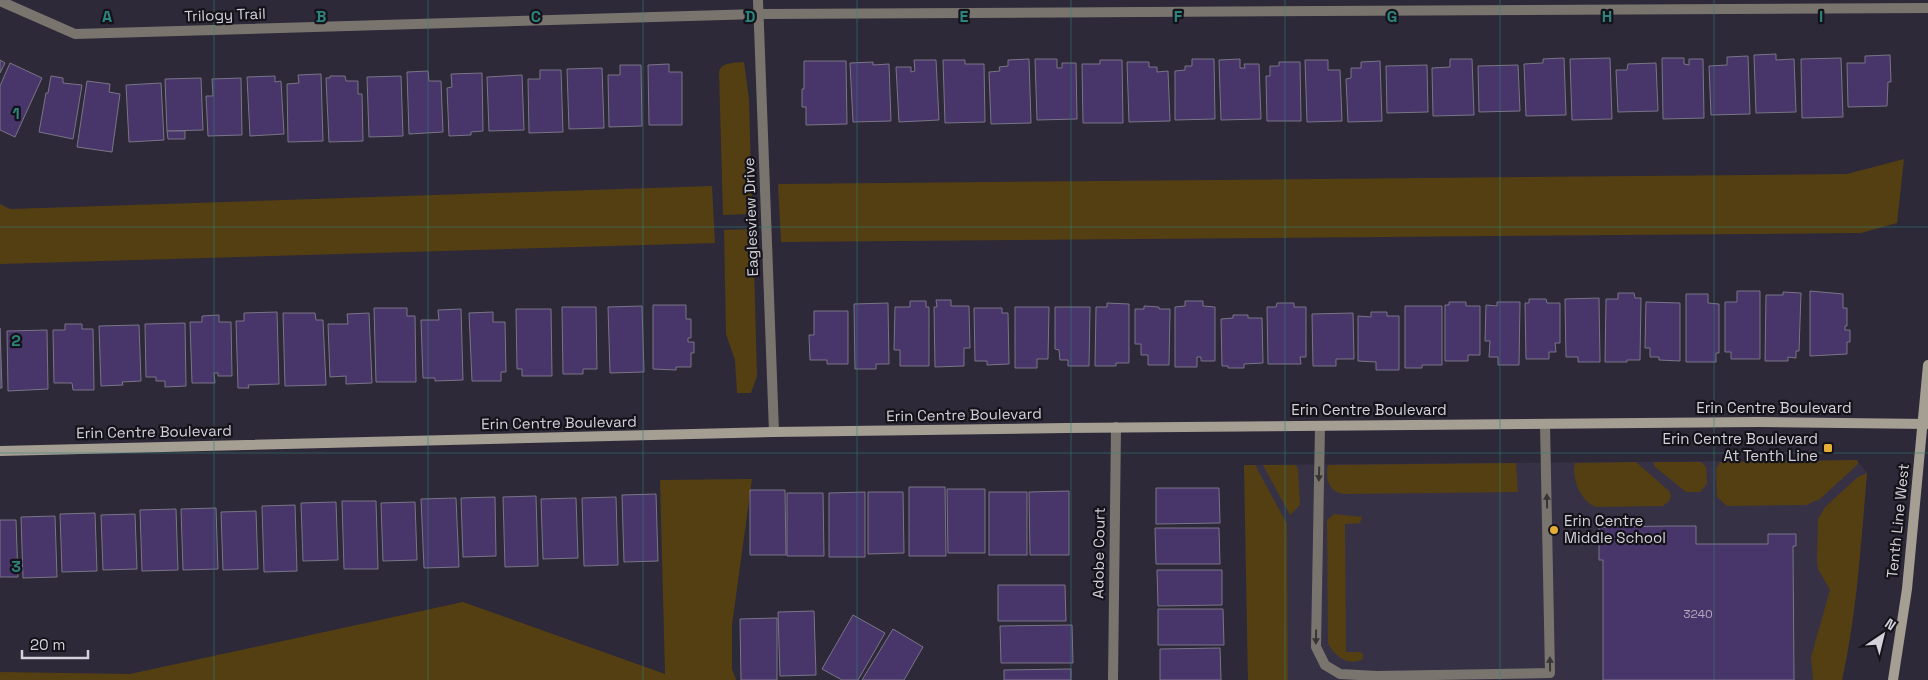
<svg xmlns="http://www.w3.org/2000/svg" width="1928" height="680" viewBox="0 0 1928 680" font-family="'Space Grotesk',sans-serif">
<style>
.built{fill:#373145}
.green{fill:#543f13}
.building{fill:#48356a;stroke:#797586}
.lines{fill:none;stroke-linecap:round;stroke-linejoin:round}
.lane{stroke:#79756e;stroke-width:10}
.street{stroke:#79756e;stroke-width:10}
.secondary{stroke:#a59e93;stroke-width:10}
.oneway{fill:#383537}
.grid{fill:none;stroke:#2d847e;stroke-width:1;stroke-opacity:0.55}
.poi-dot{fill:#e5ad36;stroke:#15131a;stroke-width:2}
.labels{text-anchor:middle;stroke-width:4.5;stroke-linejoin:round;paint-order:stroke}
.number-label{font-size:12px;fill:#b1aabf}
.street-label{font-size:15px;fill:#d4d1db;stroke:#15131a}
.poi-label{font-size:15px;fill:#d4d1db;stroke:#15131a;text-anchor:end}
.grid-label{font-size:16px;text-anchor:middle;font-weight:bold;fill:#2d847e;stroke:#15131a;stroke-width:4.5;stroke-linejoin:round;paint-order:stroke}
</style>
<rect width="100%" height="100%" fill="#2d2938"/>
<!-- built -->
<path class="built" d="M 1857,460 L 1867,473 L 1857,588 L 1847,656 L 1842,680 L 1248,680 L 1244,465 Z"/>
<!-- green -->
<g class="green">
<path d="M 744,62 L 749,99 L 752,214 L 723,215 L 719,72 C 721,62 735,63 744,62 Z"/>
<path d="M 1904,159 L 1897,223 L 1861,233 L 781,242 L 778,184 L 1847,174 Z"/>
<path d="M 712,186 L 715,243 L 0,264 L 0,204 L 10,209 Z"/>
<path d="M 753,229 L 757,376 L 751,393 L 737,393 L 735,360 L 726,334 L 724,230 Z"/>
<path d="M 1857,460 L 1858,464 L 1820,499 L 1806,505 L 1727,506 L 1717,497 L 1716,469 L 1720,462 Z"/>
<path d="M 1636,462 L 1669,491 L 1671,496 L 1669,501 L 1663,506 L 1596,507 C 1581,502 1571,478 1575,463 Z"/>
<path d="M 1654,462 L 1701,462 L 1706,467 L 1707,484 L 1700,492 L 1686,492 L 1654,466 Z"/>
<path d="M 1516,463 L 1518,492 L 1344,494 C 1329,492 1325,479 1328,465 Z"/>
<path d="M 1244,465 L 1255,465 L 1287,524 L 1288,680 L 1248,680 Z"/>
<path d="M 1263,465 L 1296,465 L 1298,469 L 1300,505 L 1290,515 Z"/>
<path d="M 1867,473 C 1861,542 1857,612 1842,680 L 1813,680 L 1811,657 L 1830,590 L 1818,569 L 1817,560 L 1818,519 L 1825,507 L 1858,477 Z"/>
<path d="M 752,479 L 732,625 L 732,669 L 736,680 L 0,680 L 0,672 L 130,674 L 463,602 L 665,674 L 660,480 Z"/>
<path d="M 1334,514 L 1362,517 L 1360,523 L 1345,524 L 1346,652 L 1360,652 L 1363,654 L 1363,659 C 1349,667 1334,656 1328,643 L 1327,520 Z"/>
</g>
<!-- building -->
<g class="building">
<path d="M 1776,54 L 1776,60 L 1794,59 L 1796,112 L 1756,113 L 1754,55 Z"/>
<path d="M 1890,55 L 1891,82 L 1888,82 L 1887,106 L 1848,107 L 1847,63 L 1865,63 L 1865,56 Z"/>
<path d="M 1748,56 L 1750,114 L 1711,115 L 1709,66 L 1727,65 L 1727,57 Z"/>
<path d="M 1564,58 L 1566,115 L 1526,116 L 1524,64 L 1543,63 L 1543,59 Z"/>
<path d="M 1610,58 L 1612,119 L 1572,120 L 1570,59 Z"/>
<path d="M 1662,58 L 1684,58 L 1684,64 L 1689,65 L 1689,59 L 1703,59 L 1704,118 L 1663,119 Z"/>
<path d="M 1841,58 L 1843,117 L 1802,118 L 1801,59 Z"/>
<path d="M 1029,59 L 1031,123 L 991,124 L 989,72 L 1000,71 L 999,67 L 1008,66 L 1008,60 Z"/>
<path d="M 1035,59 L 1057,59 L 1057,68 L 1062,68 L 1062,63 L 1076,63 L 1077,119 L 1037,120 Z"/>
<path d="M 1192,59 L 1214,59 L 1215,119 L 1175,120 L 1175,71 L 1185,70 L 1185,66 L 1192,66 Z"/>
<path d="M 1240,59 L 1240,68 L 1245,68 L 1244,64 L 1259,64 L 1261,119 L 1221,120 L 1219,60 Z"/>
<path d="M 1450,59 L 1472,59 L 1474,115 L 1433,116 L 1432,68 L 1450,67 Z"/>
<path d="M 0,60 L 5,63 L 0,73 Z"/>
<path d="M 914,60 L 936,60 L 939,120 L 899,122 L 896,67 L 911,67 L 911,72 L 915,71 Z"/>
<path d="M 943,60 L 965,60 L 965,64 L 984,64 L 985,122 L 945,123 Z"/>
<path d="M 1100,60 L 1122,60 L 1123,123 L 1083,123 L 1082,64 L 1100,64 Z"/>
<path d="M 1305,60 L 1328,60 L 1328,70 L 1340,70 L 1342,121 L 1307,122 Z"/>
<path d="M 804,61 L 846,61 L 847,124 L 806,125 L 806,107 L 802,107 L 802,89 L 804,89 Z"/>
<path d="M 1380,61 L 1382,121 L 1348,122 L 1346,79 L 1351,78 L 1351,68 L 1361,68 L 1361,62 Z"/>
<path d="M 873,62 L 873,65 L 889,64 L 891,121 L 853,122 L 850,63 Z"/>
<path d="M 1127,62 L 1149,62 L 1149,67 L 1157,67 L 1157,72 L 1168,71 L 1170,121 L 1129,122 Z"/>
<path d="M 1279,62 L 1300,62 L 1301,121 L 1267,121 L 1266,76 L 1270,76 L 1270,66 L 1279,66 Z"/>
<path d="M 10,63 L 42,78 L 15,137 L 0,130 L 0,86 Z"/>
<path d="M 1656,63 L 1658,111 L 1618,112 L 1616,70 L 1627,70 L 1628,64 Z"/>
<path d="M 669,64 L 669,72 L 682,72 L 682,125 L 649,125 L 648,65 Z"/>
<path d="M 620,65 L 641,65 L 642,126 L 609,127 L 608,75 L 620,75 Z"/>
<path d="M 1427,65 L 1428,112 L 1387,113 L 1386,66 Z"/>
<path d="M 1518,65 L 1520,111 L 1479,112 L 1478,66 Z"/>
<path d="M 602,68 L 604,128 L 569,129 L 567,69 Z"/>
<path d="M 540,70 L 561,70 L 563,132 L 529,133 L 528,79 L 540,79 Z"/>
<path d="M 428,71 L 429,81 L 441,81 L 443,132 L 409,134 L 407,72 Z"/>
<path d="M 482,73 L 483,131 L 471,132 L 471,135 L 449,136 L 447,88 L 452,87 L 451,74 Z"/>
<path d="M 321,74 L 323,141 L 288,142 L 287,84 L 299,83 L 298,75 Z"/>
<path d="M 522,75 L 524,130 L 489,131 L 487,77 Z"/>
<path d="M 51,76 L 63,78 L 63,83 L 82,85 L 73,139 L 39,132 L 46,93 L 48,93 Z"/>
<path d="M 275,76 L 275,82 L 281,81 L 284,134 L 250,136 L 247,77 Z"/>
<path d="M 330,76 L 345,76 L 346,81 L 358,81 L 358,94 L 362,94 L 363,141 L 329,142 L 326,78 L 330,78 Z"/>
<path d="M 401,76 L 403,136 L 369,137 L 367,77 Z"/>
<path d="M 201,78 L 203,130 L 167,131 L 165,79 Z"/>
<path d="M 241,78 L 242,135 L 208,136 L 206,96 L 213,96 L 212,79 Z"/>
<path d="M 87,81 L 110,84 L 109,92 L 120,94 L 112,152 L 77,147 Z"/>
<path d="M 161,83 L 164,140 L 129,142 L 126,85 Z"/>
<path d="M 167,131 L 185,131 L 185,139 L 168,139 Z"/>
<path d="M 1737,291 L 1760,291 L 1760,359 L 1731,359 L 1731,352 L 1725,352 L 1725,302 L 1737,302 Z"/>
<path d="M 1810,291 L 1843,294 L 1843,308 L 1847,308 L 1847,326 L 1845,326 L 1845,330 L 1850,330 L 1850,342 L 1847,342 L 1847,354 L 1810,356 Z"/>
<path d="M 1783,292 L 1801,293 L 1799,351 L 1796,351 L 1796,358 L 1788,357 L 1788,361 L 1765,361 L 1766,295 L 1783,295 Z"/>
<path d="M 1618,293 L 1634,293 L 1635,298 L 1641,298 L 1640,360 L 1627,360 L 1627,362 L 1605,362 L 1606,299 L 1618,299 Z"/>
<path d="M 1686,294 L 1708,294 L 1708,303 L 1719,304 L 1719,353 L 1716,353 L 1716,362 L 1686,362 Z"/>
<path d="M 1599,298 L 1600,362 L 1578,362 L 1578,357 L 1566,357 L 1565,299 Z"/>
<path d="M 1529,299 L 1546,299 L 1547,303 L 1560,303 L 1560,343 L 1555,343 L 1556,352 L 1549,352 L 1549,359 L 1526,359 L 1525,303 L 1529,303 Z"/>
<path d="M 936,300 L 951,300 L 951,306 L 969,306 L 970,348 L 964,348 L 964,366 L 935,367 L 934,307 L 937,307 Z"/>
<path d="M 910,301 L 926,301 L 926,307 L 929,307 L 929,366 L 900,366 L 900,350 L 894,350 L 895,307 L 910,307 Z"/>
<path d="M 1185,301 L 1203,301 L 1203,306 L 1215,307 L 1215,361 L 1201,361 L 1201,357 L 1197,357 L 1197,367 L 1175,367 L 1175,307 L 1185,306 Z"/>
<path d="M 1449,302 L 1466,302 L 1466,306 L 1480,306 L 1480,355 L 1468,355 L 1468,361 L 1445,361 L 1445,305 L 1449,305 Z"/>
<path d="M 1497,302 L 1520,302 L 1519,365 L 1498,365 L 1498,357 L 1489,357 L 1490,341 L 1485,341 L 1486,305 L 1497,306 Z"/>
<path d="M 1646,302 L 1680,303 L 1680,361 L 1659,360 L 1659,357 L 1650,357 L 1650,348 L 1645,348 Z"/>
<path d="M 888,303 L 889,364 L 876,364 L 876,369 L 855,369 L 854,304 Z"/>
<path d="M 1107,303 L 1129,304 L 1129,363 L 1116,363 L 1116,366 L 1095,366 L 1096,307 L 1107,307 Z"/>
<path d="M 1277,303 L 1294,303 L 1294,307 L 1306,307 L 1306,357 L 1300,357 L 1301,364 L 1268,364 L 1267,307 L 1276,307 Z"/>
<path d="M 653,305 L 686,305 L 686,319 L 691,319 L 691,338 L 688,338 L 688,342 L 694,342 L 694,353 L 691,353 L 691,367 L 676,367 L 676,370 L 653,369 Z"/>
<path d="M 642,306 L 644,372 L 610,373 L 608,307 Z"/>
<path d="M 1144,306 L 1159,307 L 1159,309 L 1170,309 L 1169,365 L 1148,365 L 1148,355 L 1141,355 L 1141,344 L 1135,344 L 1135,309 L 1144,309 Z"/>
<path d="M 1405,306 L 1442,306 L 1442,365 L 1422,365 L 1422,368 L 1405,368 Z"/>
<path d="M 562,307 L 596,307 L 597,369 L 583,369 L 583,374 L 563,374 Z"/>
<path d="M 1015,307 L 1049,307 L 1048,359 L 1037,359 L 1037,368 L 1015,368 Z"/>
<path d="M 1055,307 L 1090,307 L 1089,366 L 1068,366 L 1068,360 L 1060,360 L 1059,350 L 1055,349 Z"/>
<path d="M 374,308 L 407,308 L 407,316 L 415,316 L 416,382 L 376,382 Z"/>
<path d="M 974,308 L 1002,308 L 1002,313 L 1008,313 L 1009,364 L 987,365 L 987,361 L 975,361 Z"/>
<path d="M 461,309 L 463,380 L 435,381 L 435,378 L 423,378 L 421,320 L 439,320 L 438,310 Z"/>
<path d="M 516,309 L 551,309 L 552,376 L 522,376 L 522,369 L 517,369 Z"/>
<path d="M 814,311 L 848,311 L 848,364 L 827,364 L 827,360 L 810,360 L 809,335 L 814,335 Z"/>
<path d="M 277,312 L 279,384 L 248,385 L 249,388 L 238,388 L 236,321 L 244,321 L 244,313 Z"/>
<path d="M 493,312 L 493,322 L 505,322 L 506,372 L 501,372 L 501,381 L 472,381 L 469,313 Z"/>
<path d="M 1371,312 L 1387,312 L 1387,316 L 1399,316 L 1399,370 L 1376,370 L 1376,362 L 1358,361 L 1358,316 L 1371,317 Z"/>
<path d="M 283,313 L 315,313 L 316,320 L 323,320 L 326,385 L 285,386 Z"/>
<path d="M 369,313 L 372,383 L 346,384 L 346,376 L 330,377 L 328,324 L 348,324 L 347,314 Z"/>
<path d="M 1353,313 L 1354,359 L 1336,359 L 1336,366 L 1313,366 L 1312,314 Z"/>
<path d="M 219,315 L 219,322 L 231,322 L 232,376 L 218,376 L 218,373 L 214,373 L 215,383 L 192,383 L 190,322 L 202,322 L 202,316 Z"/>
<path d="M 1233,315 L 1248,315 L 1248,318 L 1262,318 L 1263,363 L 1244,364 L 1244,368 L 1228,368 L 1228,366 L 1222,366 L 1221,319 L 1233,318 Z"/>
<path d="M 185,323 L 186,386 L 165,387 L 165,381 L 156,381 L 156,377 L 146,377 L 145,324 Z"/>
<path d="M 65,324 L 82,324 L 82,329 L 93,329 L 94,390 L 73,390 L 72,383 L 54,383 L 53,330 L 65,330 Z"/>
<path d="M 139,325 L 141,381 L 122,382 L 123,385 L 101,386 L 99,326 Z"/>
<path d="M 0,328 L 2,388 L 0,388 Z"/>
<path d="M 47,330 L 48,389 L 8,391 L 7,331 Z"/>
<path d="M 909,487 L 945,487 L 946,556 L 909,556 Z"/>
<path d="M 1156,488 L 1219,488 L 1220,523 L 1156,524 Z"/>
<path d="M 947,489 L 985,489 L 985,553 L 948,553 Z"/>
<path d="M 750,490 L 785,490 L 786,555 L 750,555 Z"/>
<path d="M 1069,491 L 1069,555 L 1030,555 L 1029,492 Z"/>
<path d="M 865,492 L 865,557 L 829,557 L 829,493 Z"/>
<path d="M 868,492 L 903,492 L 904,553 L 868,554 Z"/>
<rect x="989" y="492" width="38" height="63"/>
<path d="M 787,493 L 823,493 L 824,556 L 787,556 Z"/>
<path d="M 656,494 L 658,561 L 624,562 L 622,495 Z"/>
<path d="M 536,496 L 538,566 L 505,567 L 503,497 Z"/>
<path d="M 495,497 L 496,556 L 463,557 L 461,498 Z"/>
<path d="M 616,497 L 618,565 L 584,566 L 582,498 Z"/>
<path d="M 456,498 L 459,567 L 424,568 L 421,499 Z"/>
<path d="M 576,498 L 578,558 L 543,559 L 541,499 Z"/>
<path d="M 342,501 L 376,501 L 378,569 L 344,569 Z"/>
<path d="M 336,502 L 338,560 L 303,561 L 301,503 Z"/>
<path d="M 415,502 L 417,560 L 383,561 L 381,503 Z"/>
<path d="M 295,505 L 297,571 L 264,572 L 262,506 Z"/>
<path d="M 216,508 L 218,569 L 183,570 L 181,509 Z"/>
<path d="M 176,509 L 178,570 L 142,571 L 140,510 Z"/>
<path d="M 256,511 L 258,569 L 223,570 L 221,512 Z"/>
<path d="M 95,513 L 97,571 L 62,572 L 60,514 Z"/>
<path d="M 135,514 L 137,569 L 103,570 L 101,515 Z"/>
<path d="M 55,516 L 57,577 L 23,578 L 21,517 Z"/>
<path d="M 0,520 L 16,520 L 18,577 L 0,577 Z"/>
<path d="M 1670,526 L 1696,526 L 1696,544 L 1768,544 L 1768,534 L 1796,534 L 1796,546 L 1793,546 L 1794,680 L 1603,680 L 1603,560 L 1599,560 L 1599,527 Z"/>
<path d="M 1155,528 L 1219,528 L 1220,564 L 1156,564 Z"/>
<path d="M 1157,570 L 1222,570 L 1222,605 L 1158,606 Z"/>
<path d="M 998,585 L 1065,585 L 1066,621 L 998,621 Z"/>
<path d="M 1158,609 L 1223,609 L 1224,645 L 1158,645 Z"/>
<path d="M 814,611 L 816,675 L 780,676 L 778,612 Z"/>
<path d="M 853,615 L 885,633 L 858,680 L 842,680 L 822,669 Z"/>
<path d="M 777,618 L 777,680 L 741,680 L 740,619 Z"/>
<path d="M 1072,625 L 1073,663 L 1001,663 L 1000,626 Z"/>
<path d="M 893,629 L 923,647 L 904,680 L 862,680 Z"/>
<path d="M 1220,648 L 1221,680 L 1160,680 L 1160,649 Z"/>
<path d="M 1071,669 L 1071,680 L 1004,680 L 1004,670 Z"/>
</g>
<g class="lines">
<!-- lane -->
<path class="lane" d="M 1320,426 L 1316,647 L 1325,665 L 1340,674 L 1377,676 L 1550,673 L 1545,424"/>
<!-- street -->
<g class="street">
<path d="M 758,0 L 774,432"/>
<path d="M 0,1 L 75,34 L 758,14 L 1928,8"/>
<path d="M 1113,680 L 1116,427"/>
</g>
<!-- secondary -->
<g class="secondary">
<path d="M 0,451 L 774,432 L 1066,428 L 1758,422 L 1928,424"/>
<path d="M 1893,680 L 1907,589 L 1928,365"/>
</g>
</g>
<!-- one-way arrows -->
<defs><path id="oneway-solid" d="M-6-.8H1V-3.2L6.5 0L1 3.2V.8H-6Z" transform="scale(1.25)"/></defs>
<g class="oneway">
<use href="#oneway-solid" transform="translate(1319 474) rotate(92)"/>
<use href="#oneway-solid" transform="translate(1547 501) rotate(-91)"/>
<use href="#oneway-solid" transform="translate(1316 637) rotate(91)"/>
<use href="#oneway-solid" transform="translate(1550 664) rotate(-91)"/>
</g>
<!-- grid -->
<path class="grid" d="M 214,0 L 214,680M 428,0 L 428,680M 643,0 L 643,680M 857,0 L 857,680M 1071,0 L 1071,680M 1285,0 L 1285,680M 1500,0 L 1500,680M 1714,0 L 1714,680M 0,227 L 1928,227M 0,453 L 1928,453"/>
<!-- markers -->
<g class="poi-dot">
<rect x="1823" y="443" width="10" height="10" rx="2.5"/>
<circle cx="1554" cy="530" r="5"/>
</g>
<g class="labels">
<!-- number labels -->
<g class="number-label">
<text x="1698" y="618">3240</text>
</g>
<!-- street labels -->
<g class="street-label">
<text transform="translate(225 15) rotate(-2)" y="5">Trilogy Trail</text>
<text transform="translate(751 217) rotate(-92)" y="5">Eaglesview Drive</text>
<text x="1774" y="413">Erin Centre Boulevard</text>
<text x="1369" y="415">Erin Centre Boulevard</text>
<text transform="translate(964 415) rotate(-1)" y="5">Erin Centre Boulevard</text>
<text transform="translate(559 423) rotate(-1)" y="5">Erin Centre Boulevard</text>
<text transform="translate(154 432) rotate(-1)" y="5">Erin Centre Boulevard</text>
<text transform="translate(1898 521) rotate(-84)" y="5">Tenth Line West</text>
<text transform="translate(1099 553) rotate(-89)" y="5">Adobe Court</text>
</g>
<!-- poi labels -->
<g class="poi-label">
<text x="1818" y="444">Erin Centre Boulevard<tspan x="1818" dy="17">At Tenth Line</tspan></text>
<text x="1564" y="526" text-anchor="start">Erin Centre<tspan x="1564" dy="17">Middle School</tspan></text>
</g>
</g>
<g class="grid-label">
<text x="107" y="22">A</text>
<text x="321" y="22">B</text>
<text x="536" y="22">C</text>
<text x="750" y="22">D</text>
<text x="964" y="22">E</text>
<text x="1178" y="22">F</text>
<text x="1392" y="22">G</text>
<text x="1607" y="22">H</text>
<text x="1821" y="22">I</text>
<text x="16" y="119">1</text>
<text x="16" y="346">2</text>
<text x="16" y="572">3</text>
</g>
<!-- north arrow -->
<g transform="translate(1883 635) rotate(35)" stroke="#15131a" stroke-width="4" paint-order="stroke">
<path d="M0-4L9 19L0 12L-9 19Z" fill="#d4d1db"/>
<text y="-8" font-size="14" font-weight="bold" text-anchor="middle" fill="#d4d1db">N</text>
</g>
<!-- scale -->
<path d="M22 650v8h66v-8" fill="none" stroke="#d4d1db" stroke-width="2.5"/>
<text x="30" y="650" font-size="15" fill="#d4d1db" stroke="#15131a" stroke-width="4" paint-order="stroke">20 m</text>
</svg>
